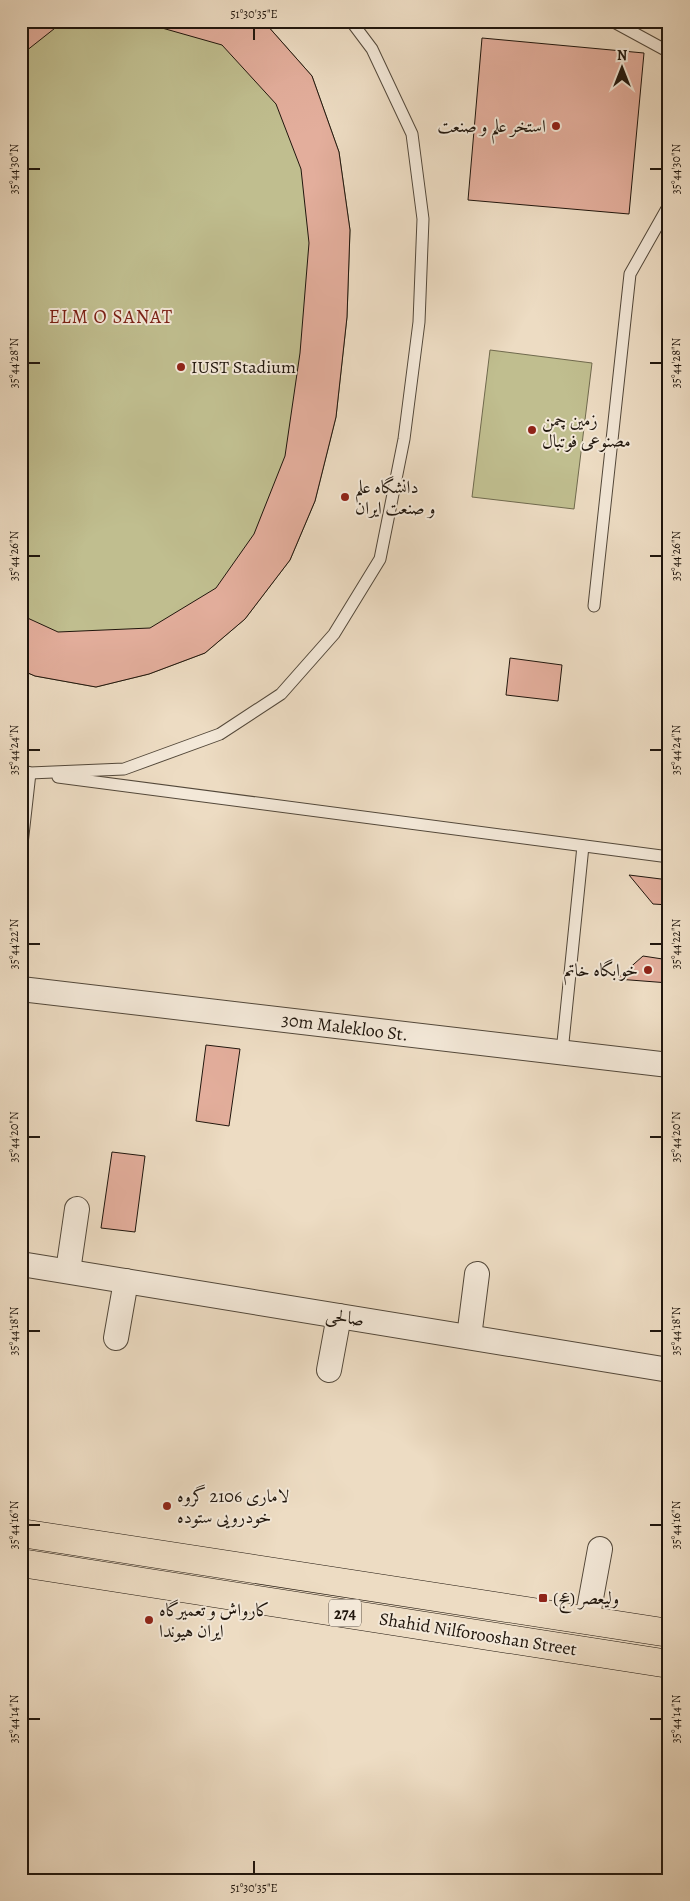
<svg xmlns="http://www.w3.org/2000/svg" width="690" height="1901" viewBox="0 0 690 1901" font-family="Alegreya,Amiri,serif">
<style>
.green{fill:#c0be8f;stroke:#706a4e}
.building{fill:#e3ae9c;stroke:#20160d}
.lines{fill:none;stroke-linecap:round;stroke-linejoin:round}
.lane-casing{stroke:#53483a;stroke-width:13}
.street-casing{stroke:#53483a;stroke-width:26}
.primary-casing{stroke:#20160d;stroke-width:29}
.lane{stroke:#f3e8d8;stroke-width:11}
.street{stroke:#f3e8d8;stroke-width:24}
.primary{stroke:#eddcc3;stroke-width:28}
.ticks{fill:none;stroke:#20160d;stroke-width:2}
.poi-dot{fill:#8f2418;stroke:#f3e8d8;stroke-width:2}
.labels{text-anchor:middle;stroke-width:4;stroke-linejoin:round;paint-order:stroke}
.shield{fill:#f3e8d8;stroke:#5f554a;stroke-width:1}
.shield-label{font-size:16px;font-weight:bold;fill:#20160d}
.poi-label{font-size:18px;fill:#20160d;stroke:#f3e8d8;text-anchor:start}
.street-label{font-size:18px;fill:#20160d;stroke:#f3e8d8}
.neighbourhood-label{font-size:19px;letter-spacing:1px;fill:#7a1f14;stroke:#f3e8d8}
.neatline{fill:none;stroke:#20160d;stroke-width:2}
.ticks-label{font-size:12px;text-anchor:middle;fill:#20160d}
</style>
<rect width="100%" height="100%" fill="#eddcc3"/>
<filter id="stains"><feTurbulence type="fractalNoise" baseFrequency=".004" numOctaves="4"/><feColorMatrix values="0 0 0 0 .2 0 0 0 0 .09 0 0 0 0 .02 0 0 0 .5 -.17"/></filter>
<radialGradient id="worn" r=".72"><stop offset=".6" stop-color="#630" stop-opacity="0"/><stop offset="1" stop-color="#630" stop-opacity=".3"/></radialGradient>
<!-- green -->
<g class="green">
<path d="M 21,21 L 262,21 L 266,24 L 312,76 L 339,152 L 350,230 L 347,317 L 336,417 L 315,501 L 290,560 L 245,619 L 205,653 L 149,674 L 96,687 L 35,676 L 21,670 Z"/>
<path d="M 490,350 L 592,363 L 574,509 L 472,497 Z"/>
</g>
<!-- building -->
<g class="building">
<path d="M 21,21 L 64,21 L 21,55 Z"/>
<path d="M 156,21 L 262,21 L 266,24 L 312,76 L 339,152 L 350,230 L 347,317 L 336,417 L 315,501 L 290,560 L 245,619 L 205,653 L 149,674 L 96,687 L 35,676 L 21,670 L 21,615 L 58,632 L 150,628 L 216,588 L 254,534 L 285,456 L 300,353 L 309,243 L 301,169 L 276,104 L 222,45 L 155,26 Z"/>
<path d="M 482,38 L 644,53 L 629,214 L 468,200 Z"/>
<path d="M 510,658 L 562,665 L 558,701 L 506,695 Z"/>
<path d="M 629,875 L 669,880 L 669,905 L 653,904 Z"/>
<path d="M 643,956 L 669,960 L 669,983 L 617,979 Z"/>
<path d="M 206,1045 L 240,1049 L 229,1126 L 196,1121 Z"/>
<path d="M 112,1152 L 145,1156 L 135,1232 L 101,1228 Z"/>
</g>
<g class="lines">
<!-- lane casing -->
<g class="lane-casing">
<g id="lane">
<path d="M 612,21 L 669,52"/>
<path d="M 594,606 L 630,274 L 669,205"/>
<path d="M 21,770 L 30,773 L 124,769 L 220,734 L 281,694 L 334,634 L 380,559 L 404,439 L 419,322 L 423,219 L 412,134 L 372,49 L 351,21"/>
<path d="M 58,777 L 669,857"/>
<path d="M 21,853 L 30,773"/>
<path d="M 562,1052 L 583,846"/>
</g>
</g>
<!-- street casing -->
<g class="street-casing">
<g id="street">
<path d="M 21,989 L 669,1065"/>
<path d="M 21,1264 L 669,1370"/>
<path d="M 68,1271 L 77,1209"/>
<path d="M 469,1337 L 477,1274"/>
<path d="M 116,1338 L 126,1281"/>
<path d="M 329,1370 L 339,1316"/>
<path d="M 587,1620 L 600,1549"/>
</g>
</g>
<!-- primary casing -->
<g class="primary-casing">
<g id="primary">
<path d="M 21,1533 L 669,1633"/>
<path d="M 21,1563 L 669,1664"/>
</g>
</g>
<!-- lane -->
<use href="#lane" class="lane"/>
<!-- street -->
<use href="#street" class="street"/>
<!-- primary -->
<use href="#primary" class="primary"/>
</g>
<!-- ticks -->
<path class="ticks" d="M 254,28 L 254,40M 28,169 L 40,169M 650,169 L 662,169M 28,363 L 40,363M 650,363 L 662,363M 28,556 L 40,556M 650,556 L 662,556M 28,750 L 40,750M 650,750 L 662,750M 28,944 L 40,944M 650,944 L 662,944M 28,1137 L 40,1137M 650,1137 L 662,1137M 28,1331 L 40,1331M 650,1331 L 662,1331M 28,1525 L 40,1525M 650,1525 L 662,1525M 28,1719 L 40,1719M 650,1719 L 662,1719M 254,1861 L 254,1874"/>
<!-- markers -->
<g class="poi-dot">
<circle cx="556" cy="126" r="5"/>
<circle cx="181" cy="367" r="5"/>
<circle cx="532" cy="430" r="5"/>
<circle cx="345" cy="497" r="5"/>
<circle cx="648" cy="970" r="5"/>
<circle cx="167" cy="1506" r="5"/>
<rect x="538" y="1593" width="10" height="10" rx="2.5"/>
<circle cx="149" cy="1620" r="5"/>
</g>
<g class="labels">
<!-- shield labels -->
<rect class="shield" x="329" y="1599.5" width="32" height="27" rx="4"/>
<g class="shield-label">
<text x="345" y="1619">274</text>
</g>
<!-- poi labels -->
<g class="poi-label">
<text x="546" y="132" text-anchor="end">استخر علم و صنعت</text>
<text x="191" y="373">IUST Stadium</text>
<text x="542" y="426">زمین چمن<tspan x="542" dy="21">مصنوعی فوتبال</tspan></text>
<text x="355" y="493">دانشگاه علم<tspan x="355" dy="21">و صنعت ایران</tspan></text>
<text x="638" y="976" text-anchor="end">خوابگاه خاتم</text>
<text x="177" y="1502">لاماری 2106 گروه<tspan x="177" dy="21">خودرویی ستوده</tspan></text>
<text x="553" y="1604">ولیعصر (عج)</text>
<text x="159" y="1616">کارواش و تعمیرگاه<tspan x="159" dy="21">ایران هیوندا</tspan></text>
</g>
<!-- street labels -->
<g class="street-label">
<text transform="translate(345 1027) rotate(7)" y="6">30m Malekloo St.</text>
<text transform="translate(345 1317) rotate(9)" y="6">صالحی</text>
<text transform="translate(478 1634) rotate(9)" y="6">Shahid Nilforooshan Street</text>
</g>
<!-- neighbourhood labels -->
<g class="neighbourhood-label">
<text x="111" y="323">ELM O SANAT</text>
</g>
</g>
<!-- margin -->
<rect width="690" height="1901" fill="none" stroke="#eddcc3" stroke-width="55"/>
<!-- north arrow -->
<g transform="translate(622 68)" stroke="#f3e8d8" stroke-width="4" paint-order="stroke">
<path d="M0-4L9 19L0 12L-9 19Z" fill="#20160d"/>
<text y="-8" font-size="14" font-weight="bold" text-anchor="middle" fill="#20160d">N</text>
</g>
<rect x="28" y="28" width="634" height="1846" class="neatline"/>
<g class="ticks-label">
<text x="254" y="18">51°30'35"E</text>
<text transform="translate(14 169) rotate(-90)" y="4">35°44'30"N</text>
<text transform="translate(676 169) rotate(-90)" y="4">35°44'30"N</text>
<text transform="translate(14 363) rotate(-90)" y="4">35°44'28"N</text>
<text transform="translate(676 363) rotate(-90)" y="4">35°44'28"N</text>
<text transform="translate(14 556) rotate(-90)" y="4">35°44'26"N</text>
<text transform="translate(676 556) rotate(-90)" y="4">35°44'26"N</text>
<text transform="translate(14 750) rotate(-90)" y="4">35°44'24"N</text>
<text transform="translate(676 750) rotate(-90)" y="4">35°44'24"N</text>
<text transform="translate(14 944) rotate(-90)" y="4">35°44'22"N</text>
<text transform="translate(676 944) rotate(-90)" y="4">35°44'22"N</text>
<text transform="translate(14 1137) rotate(-90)" y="4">35°44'20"N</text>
<text transform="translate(676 1137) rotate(-90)" y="4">35°44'20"N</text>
<text transform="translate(14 1331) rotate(-90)" y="4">35°44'18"N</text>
<text transform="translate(676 1331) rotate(-90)" y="4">35°44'18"N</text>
<text transform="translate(14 1525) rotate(-90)" y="4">35°44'16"N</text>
<text transform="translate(676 1525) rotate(-90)" y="4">35°44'16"N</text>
<text transform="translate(14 1719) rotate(-90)" y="4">35°44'14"N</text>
<text transform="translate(676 1719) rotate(-90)" y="4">35°44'14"N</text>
<text x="254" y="1892">51°30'35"E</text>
</g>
<rect width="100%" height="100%" filter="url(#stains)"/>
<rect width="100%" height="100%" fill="url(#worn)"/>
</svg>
